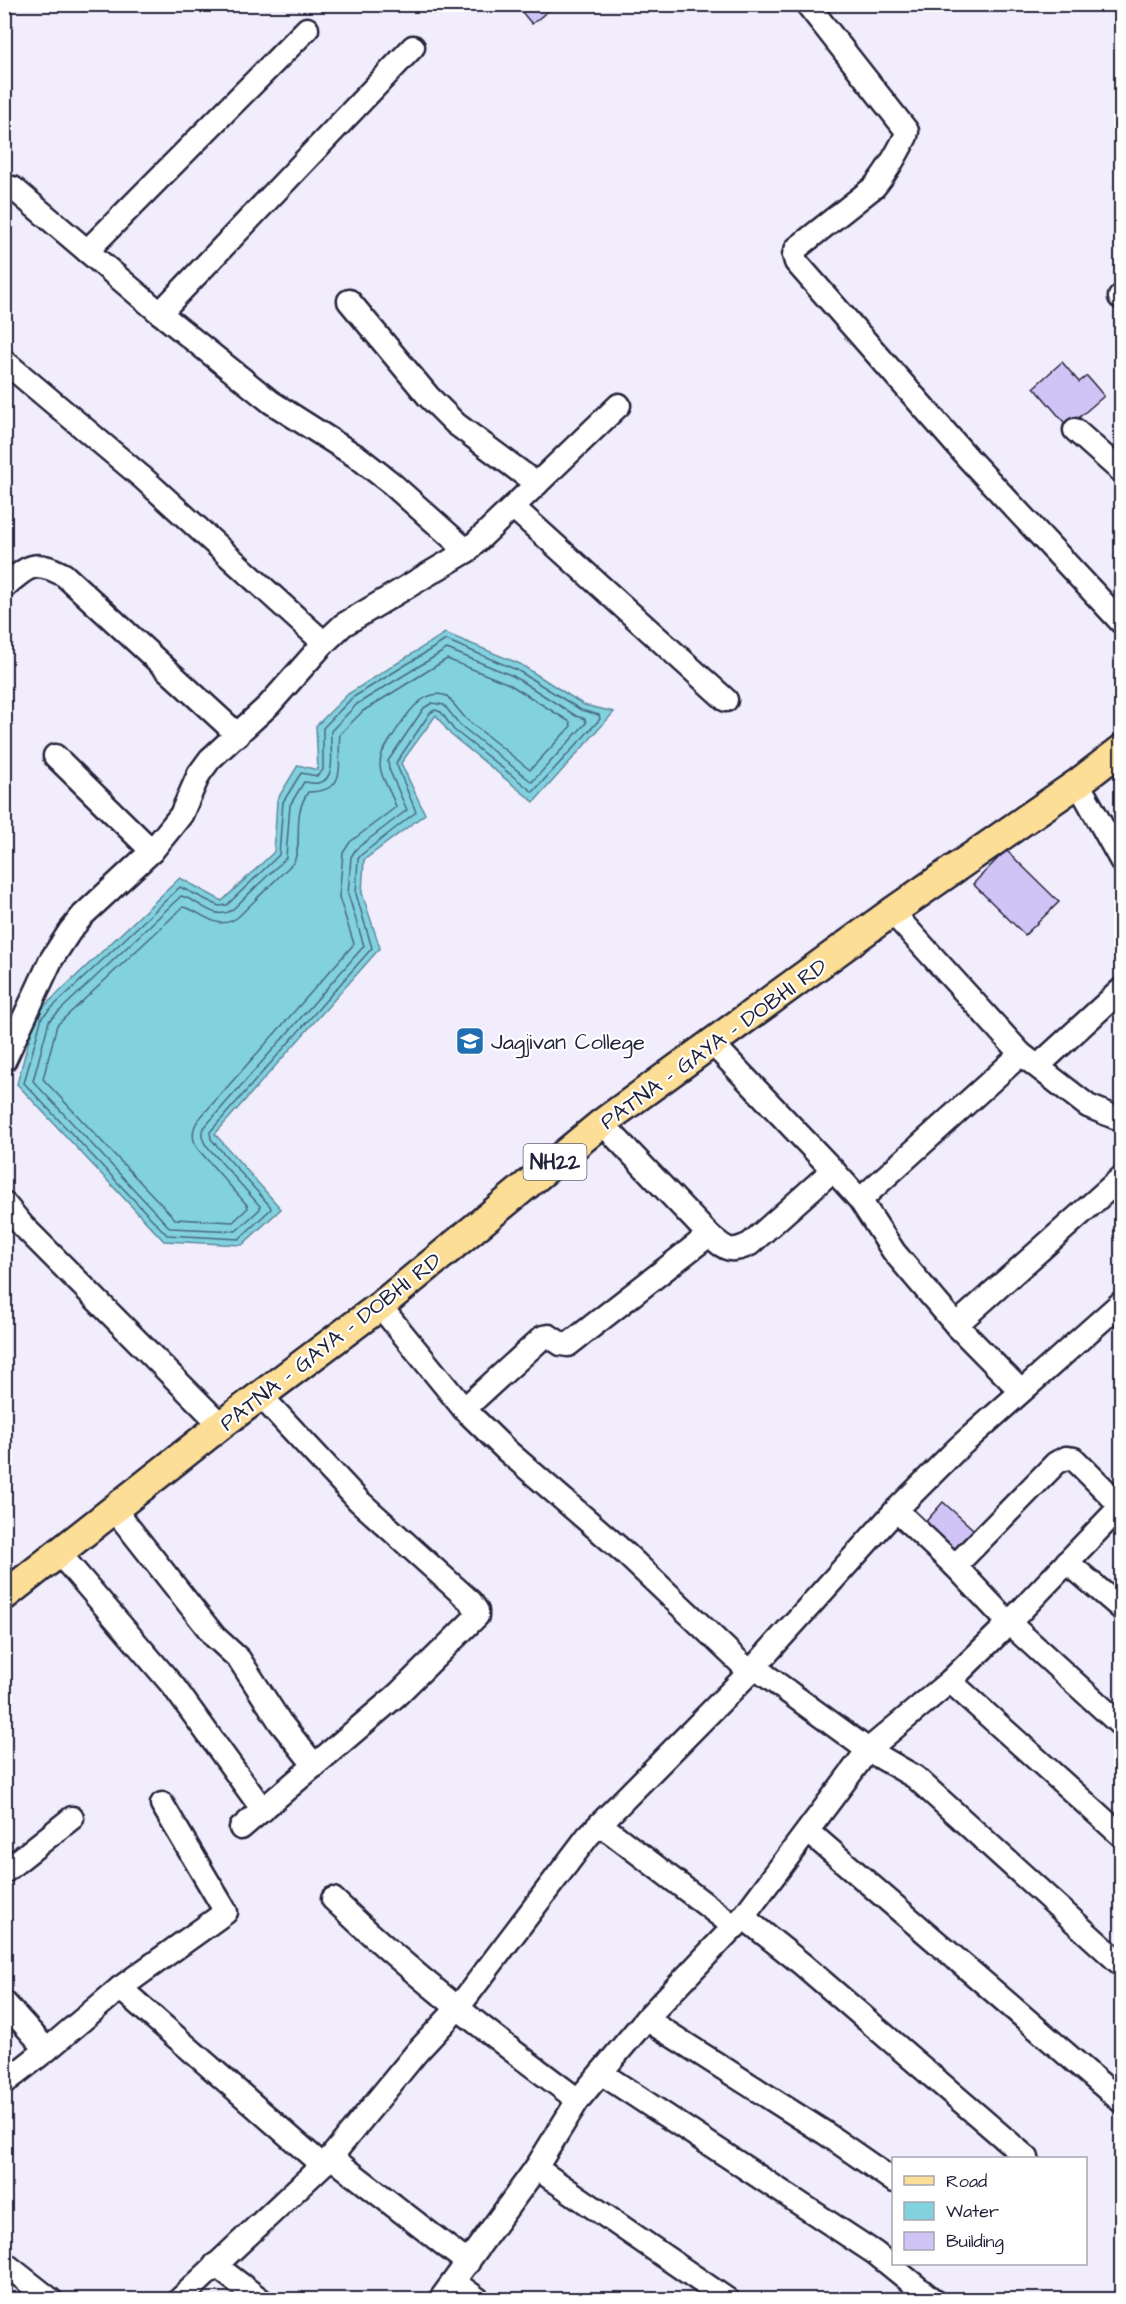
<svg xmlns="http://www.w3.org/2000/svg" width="1126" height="2304" viewBox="0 0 1126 2304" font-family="'Architects Daughter',sans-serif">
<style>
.water{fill:#82d1df;stroke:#5c8b9d;stroke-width:1.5}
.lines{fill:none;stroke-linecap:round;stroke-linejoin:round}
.shore{stroke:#48687d;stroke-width:1.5}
.building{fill:#d0c4f6;stroke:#22223b;stroke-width:1.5}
.minor-casing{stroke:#22223b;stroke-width:27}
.major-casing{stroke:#22223b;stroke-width:33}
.minor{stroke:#fff;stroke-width:22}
.major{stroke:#fdde96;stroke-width:28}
.labels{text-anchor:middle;stroke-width:4.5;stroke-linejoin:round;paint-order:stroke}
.shield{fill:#fff;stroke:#646476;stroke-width:1.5}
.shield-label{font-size:21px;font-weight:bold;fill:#22223b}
.poi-label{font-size:22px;fill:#22223b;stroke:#fff;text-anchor:start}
.street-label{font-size:22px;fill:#22223b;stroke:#fff}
</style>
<rect width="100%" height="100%" fill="#f1edfc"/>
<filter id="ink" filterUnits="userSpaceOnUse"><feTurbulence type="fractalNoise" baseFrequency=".0167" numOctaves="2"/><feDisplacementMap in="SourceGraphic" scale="12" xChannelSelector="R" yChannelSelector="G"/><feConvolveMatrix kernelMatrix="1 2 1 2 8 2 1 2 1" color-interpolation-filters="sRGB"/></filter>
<g filter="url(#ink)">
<!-- water -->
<path class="water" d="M 445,633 L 520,664 L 584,705 L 614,712 L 534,802 L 450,734 L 436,715 L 401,763 L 425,814 L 364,860 L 362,893 L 380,948 L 215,1134 L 281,1209 L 242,1245 L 164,1241 L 17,1084 L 36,1014 L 180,878 L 222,901 L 274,852 L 277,800 L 298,765 L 318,770 L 316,726 L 348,694 Z"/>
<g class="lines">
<!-- shore -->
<g class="shore">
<path d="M 446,640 L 517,670 L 581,710 L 599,715 L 600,719 L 533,792 L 454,730 L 441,712 L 435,710 L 430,713 L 396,763 L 416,812 L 361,855 L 358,859 L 356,894 L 372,948 L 210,1132 L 211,1139 L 270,1206 L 271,1209 L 239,1239 L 167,1235 L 24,1083 L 42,1017 L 180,887 L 219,906 L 227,905 L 279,855 L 283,802 L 301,773 L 317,776 L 323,770 L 323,728 L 352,698 Z"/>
<path d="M 447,649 L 513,676 L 576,716 L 585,719 L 586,723 L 532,782 L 460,725 L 444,705 L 432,703 L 424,708 L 388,761 L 389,769 L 407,810 L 356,849 L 351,857 L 348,894 L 364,946 L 202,1130 L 202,1137 L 205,1144 L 260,1206 L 260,1209 L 236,1231 L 170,1228 L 33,1081 L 49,1021 L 181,896 C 198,899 214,922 232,910 L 286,858 L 290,805 L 304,782 C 309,782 314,784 318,783 C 339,780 329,745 331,731 L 357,704 Z"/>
<path d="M 447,659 L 509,684 L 570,722 L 571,726 L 530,770 L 466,719 L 447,696 C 418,685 397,731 383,751 C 373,772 391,788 396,807 L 350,842 L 343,853 L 339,897 L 354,944 L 199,1119 C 192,1128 191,1137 197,1148 L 247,1205 L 248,1208 L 233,1222 L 175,1219 L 43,1079 L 57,1025 L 183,907 C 203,911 216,933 238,917 L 294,862 C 304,837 291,818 308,792 C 351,791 336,764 340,734 L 363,711 Z"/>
</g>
</g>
<!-- building -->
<g class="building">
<path d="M 515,4 L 545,4 L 549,10 L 532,24 Z"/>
<path d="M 1062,362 L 1079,382 L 1087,376 L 1104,396 L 1068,427 L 1034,387 Z"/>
<path d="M 1006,850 L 1059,902 L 1025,935 L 973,884 Z"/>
<path d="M 943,1502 L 982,1537 L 960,1561 L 922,1526 Z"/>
</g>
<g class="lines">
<!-- minor casing -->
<g class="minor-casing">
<g id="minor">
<path d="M 807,4 L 907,131 L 906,136 C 897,154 888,171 874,187 L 797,248 L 794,255 L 796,262 L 968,458 L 1122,623"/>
<path d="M 13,188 L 160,313 L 271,402 L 359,458 L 391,483 L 467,551"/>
<path d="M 87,251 L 307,29"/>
<path d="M 1120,297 L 1122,298"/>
<path d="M 349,301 L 428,396 L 456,424 L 537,484"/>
<path d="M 160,313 L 413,47"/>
<path d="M 4,361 L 144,479 L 324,643"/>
<path d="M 1075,430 L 1122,472"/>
<path d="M 513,507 L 726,700"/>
<path d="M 4,587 C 28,566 34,559 64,575 L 238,735"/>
<path d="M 55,756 L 152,851"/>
<path d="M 1078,783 L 1122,862"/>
<path d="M 892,912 L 1021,1054 L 1088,1106 L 1122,1120"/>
<path d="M 712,1043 L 833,1170 L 860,1200 L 894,1252 L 956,1325 L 1021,1391"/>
<path d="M 4,1061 L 51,960 L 70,931 L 83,915 L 152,851 L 173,825 L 181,815 L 199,774 L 210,759 L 269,705 L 324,643 L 343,625 L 467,551 L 619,405"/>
<path d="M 1038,1066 L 1122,989"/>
<path d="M 602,1123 L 709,1235 C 726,1249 729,1254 750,1244 L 833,1170"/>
<path d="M 860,1200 L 1021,1054"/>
<path d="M 4,1203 L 23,1226 L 221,1425"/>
<path d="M 380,1306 L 464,1409 L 506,1450 L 625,1553 L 750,1672"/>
<path d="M 956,1325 L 1122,1177"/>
<path d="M 464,1409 L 543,1337 L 549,1336 L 561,1344 L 568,1345 L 709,1235"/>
<path d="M 114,1509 L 215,1637 L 239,1659 L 280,1722 L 315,1766"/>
<path d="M 896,1510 L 955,1566 L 1009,1623 L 1122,1726"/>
<path d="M 59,1553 L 174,1687 L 263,1810"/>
<path d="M 1067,1562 L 1122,1609"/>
<path d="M 955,1566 L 1056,1463 L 1066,1458 L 1074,1459 L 1122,1507"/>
<path d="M 754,1667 L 868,1750 L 915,1777 L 1122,1965"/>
<path d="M 950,1681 L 1122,1836"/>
<path d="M 600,1824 L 735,1927"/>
<path d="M 241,1828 L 397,1695 L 477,1616 L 477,1611 L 471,1602 L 359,1501 L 261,1396"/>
<path d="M 809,1832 L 1122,2102"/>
<path d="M 4,1872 L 72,1818"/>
<path d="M 333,1899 C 411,1974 492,2036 578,2100"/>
<path d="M 743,1917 L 802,1964 L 1027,2158"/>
<path d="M 120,1988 L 322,2165"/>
<path d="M 4,2002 L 47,2050"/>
<path d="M 646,2019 L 825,2133 L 894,2181"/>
<path d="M 601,2073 L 875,2253 L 933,2300"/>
<path d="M 4,2083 L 54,2044 L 120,1988 L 226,1912 L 162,1804"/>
<path d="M 331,2157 L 468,2263"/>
<path d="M 536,2168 L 728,2300"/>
<path d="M 4,2263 L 51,2300"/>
<path d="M 215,2265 L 261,2300"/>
<path d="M 454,2282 L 479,2300"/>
<path d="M 179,2300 L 331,2157 L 417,2052 L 457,2009 L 588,1836 L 750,1672 L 896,1510 L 958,1448 L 1122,1302"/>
<path d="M 440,2300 L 536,2168 L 578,2100 L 646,2019 L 743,1917 L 868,1750 L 950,1681 L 1009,1623 L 1122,1505"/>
</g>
</g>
<!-- major casing -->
<g class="major-casing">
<path id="major" d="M 4,1596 L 221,1425 L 380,1306 L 602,1123 L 892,912 L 1078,783 L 1122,749"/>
</g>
<!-- minor -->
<use href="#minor" class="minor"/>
<!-- major -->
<use href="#major" class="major"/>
</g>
</g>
<!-- icons -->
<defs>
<g id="school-square" transform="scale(1.5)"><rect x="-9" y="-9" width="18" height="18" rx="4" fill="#1f6fb2" stroke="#fff"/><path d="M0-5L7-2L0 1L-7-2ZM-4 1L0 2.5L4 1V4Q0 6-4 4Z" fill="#fff"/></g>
</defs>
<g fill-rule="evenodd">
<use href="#school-square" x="470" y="1041"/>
</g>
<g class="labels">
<!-- shield labels -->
<rect class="shield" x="523.5" y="1144" width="63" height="36" rx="4.5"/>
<g class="shield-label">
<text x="555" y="1169">NH22</text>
</g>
<!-- poi labels -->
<g class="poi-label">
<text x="491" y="1049">Jagjivan College</text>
</g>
<!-- street labels -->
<g class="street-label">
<text transform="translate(713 1043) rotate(-36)" y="8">PATNA - GAYA - DOBHI RD</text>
<text transform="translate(330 1341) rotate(-38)" y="8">PATNA - GAYA - DOBHI RD</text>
</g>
</g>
<!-- margin -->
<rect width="1126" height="2304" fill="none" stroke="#fff" stroke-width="24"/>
<rect x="12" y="12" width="1102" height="2280" fill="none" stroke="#22223b" stroke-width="2" filter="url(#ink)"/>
<!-- legend -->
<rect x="892" y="2157" width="195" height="108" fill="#ffffff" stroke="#a7a7b1" stroke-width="1.5"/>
<rect x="904" y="2176" width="30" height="9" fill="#fdde96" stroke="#a7a7b1" stroke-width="1.5"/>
<text x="946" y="2187" font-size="18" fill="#22223b">Road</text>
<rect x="904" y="2202" width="30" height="18" fill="#82d1df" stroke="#a7a7b1" stroke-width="1.5"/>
<text x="946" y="2217" font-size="18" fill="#22223b">Water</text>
<rect x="904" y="2232" width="30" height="18" fill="#d0c4f6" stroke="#a7a7b1" stroke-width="1.5"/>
<text x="946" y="2247" font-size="18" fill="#22223b">Building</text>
</svg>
